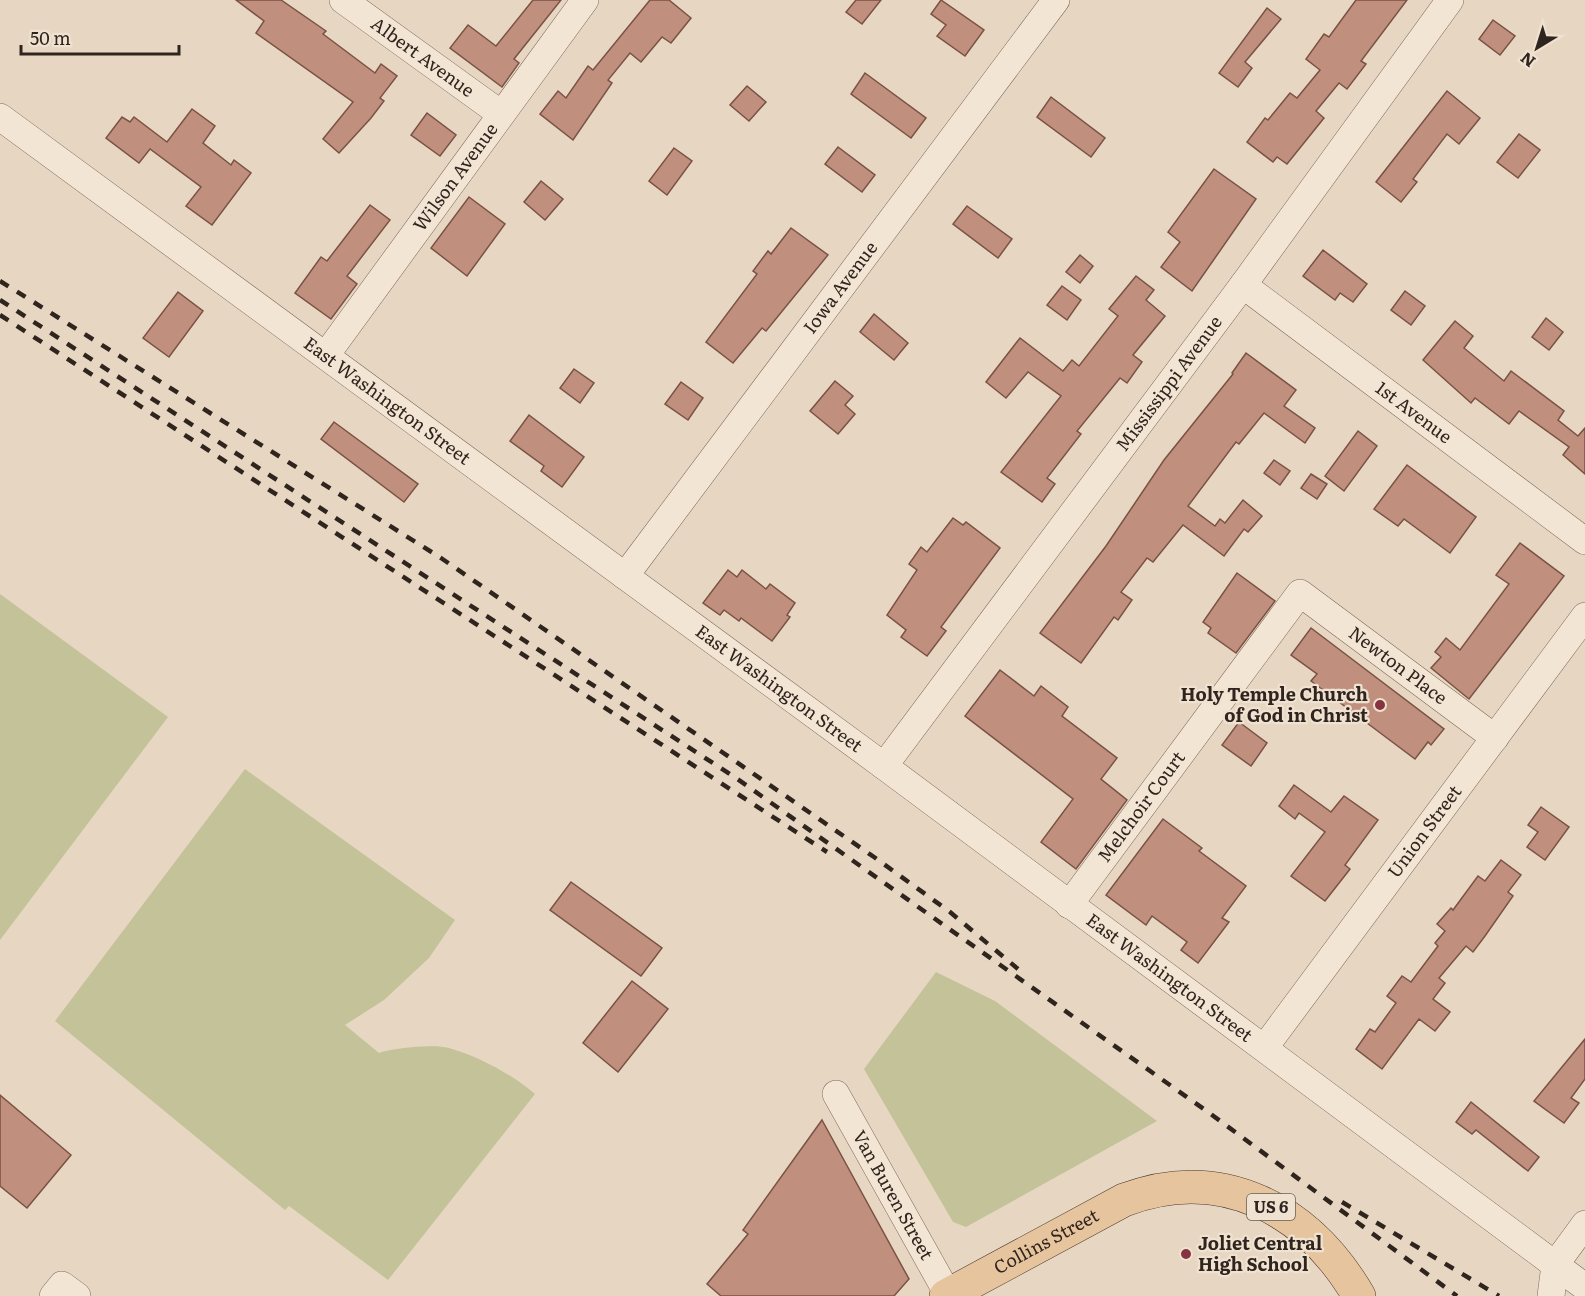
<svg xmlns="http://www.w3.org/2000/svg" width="1585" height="1296" viewBox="0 0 1585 1296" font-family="Literata,serif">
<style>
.green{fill:#c3c298}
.building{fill:#c08f7d;stroke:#7a5245;stroke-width:1.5}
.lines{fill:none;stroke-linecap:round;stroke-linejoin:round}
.minor-casing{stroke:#7e695c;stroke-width:28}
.major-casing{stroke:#4d3930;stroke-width:34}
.minor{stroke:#f3e5d4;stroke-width:27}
.major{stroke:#e6c59e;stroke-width:33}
.rail{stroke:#30241e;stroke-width:4.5;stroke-dasharray:10 10;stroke-linecap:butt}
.poi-dot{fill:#853440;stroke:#f0e2d1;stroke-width:2}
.labels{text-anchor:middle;stroke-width:4.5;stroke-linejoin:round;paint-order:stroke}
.shield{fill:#f0e2d1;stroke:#6a5d54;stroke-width:1.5}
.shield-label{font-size:16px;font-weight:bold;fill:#30241e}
.street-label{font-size:18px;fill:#30241e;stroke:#f0e2d1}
.poi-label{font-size:18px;font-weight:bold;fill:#30241e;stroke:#f0e2d1;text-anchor:end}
</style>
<rect width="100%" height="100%" fill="#e7d7c2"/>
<!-- green -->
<g class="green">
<path d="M 0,594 L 168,717 L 0,940 Z"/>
<path d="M 245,769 L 455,920 L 429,958 L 384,1000 L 345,1025 L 379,1053 C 394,1048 434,1044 449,1048 C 480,1057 511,1074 535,1094 L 388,1280 L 289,1206 L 285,1210 L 55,1021 Z"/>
<path d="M 936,972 L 995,1001 L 1157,1121 L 966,1227 L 953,1222 L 864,1069 Z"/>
</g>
<!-- building -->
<g class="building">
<path d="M 236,0 L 281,0 L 326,31 L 323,34 L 375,73 L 381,64 L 397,76 L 380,98 L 384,101 L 371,118 L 339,153 L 323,139 L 353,102 L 256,33 L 264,21 Z"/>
<path d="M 533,0 L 561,0 L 514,59 L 519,63 L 502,87 L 450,48 L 468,25 L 496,46 Z"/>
<path d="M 650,0 L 669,0 L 691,18 L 671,43 L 662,37 L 641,62 L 630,53 L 608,80 L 612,83 L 573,140 L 540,114 L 558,91 L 566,98 L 588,66 L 593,70 Z"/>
<path d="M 856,0 L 881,0 L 862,24 L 846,12 Z"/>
<path d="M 941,0 L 984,30 L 965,56 L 937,36 L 946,25 L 931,14 Z"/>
<path d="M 1356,0 L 1407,0 L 1361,61 L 1366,64 L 1347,89 L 1339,83 L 1316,111 L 1324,118 L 1287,164 L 1277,157 L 1273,162 L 1247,142 L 1265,118 L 1268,120 L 1290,93 L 1297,98 L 1320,70 L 1306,59 L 1324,34 L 1329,37 Z"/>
<path d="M 1267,8 L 1281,19 L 1245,62 L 1252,68 L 1238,87 L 1219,73 Z"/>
<path d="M 1493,20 L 1515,36 L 1500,55 L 1479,39 Z"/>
<path d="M 865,73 L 926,118 L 911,138 L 851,94 Z"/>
<path d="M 747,86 L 766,102 L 749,121 L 730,105 Z"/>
<path d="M 1447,91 L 1480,118 L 1459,144 L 1447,134 L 1413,179 L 1417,182 L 1401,202 L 1376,182 Z"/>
<path d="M 1051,97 L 1105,138 L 1091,157 L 1037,117 Z"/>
<path d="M 192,109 L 215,126 L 203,143 L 231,165 L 234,160 L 251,173 L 212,225 L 186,206 L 201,187 L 150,149 L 139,163 L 106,138 L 122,117 L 130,122 L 134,117 L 167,142 Z"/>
<path d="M 427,113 L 456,135 L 440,156 L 411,135 Z"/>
<path d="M 1519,134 L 1540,150 L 1518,178 L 1497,162 Z"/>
<path d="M 838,147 L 875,175 L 862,192 L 825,164 Z"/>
<path d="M 674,148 L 692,161 L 667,195 L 649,181 Z"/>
<path d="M 1214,169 L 1256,199 L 1192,291 L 1161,267 L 1180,242 L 1168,232 Z"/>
<path d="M 541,181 L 563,199 L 545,220 L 524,202 Z"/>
<path d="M 469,197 L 505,224 L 467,276 L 431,248 Z"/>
<path d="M 370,205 L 390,220 L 347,276 L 357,284 L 331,319 L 295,293 L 321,257 L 327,261 Z"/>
<path d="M 967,206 L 1012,239 L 998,258 L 953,224 Z"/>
<path d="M 791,228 L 828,255 L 766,331 L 762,328 L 733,363 L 706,342 L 757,274 L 753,271 L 768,251 L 771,254 Z"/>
<path d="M 1323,250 L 1367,284 L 1353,302 L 1340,293 L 1335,300 L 1303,276 Z"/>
<path d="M 1080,255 L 1093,266 L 1080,283 L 1066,272 Z"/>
<path d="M 1136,276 L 1154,290 L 1146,300 L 1165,316 L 1133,355 L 1142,362 L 1127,383 L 1120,378 L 1077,431 L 1081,434 L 1047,478 L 1055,484 L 1042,502 L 1001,472 L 1061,396 L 1028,372 L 1006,398 L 986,382 L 1020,338 L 1063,371 L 1072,360 L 1079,366 L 1118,316 L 1109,309 Z"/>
<path d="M 1062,286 L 1081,300 L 1067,320 L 1047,305 Z"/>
<path d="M 1405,291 L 1425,306 L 1411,325 L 1391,310 Z"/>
<path d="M 178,292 L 203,311 L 169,357 L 143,338 Z"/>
<path d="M 874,314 L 908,343 L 894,360 L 860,332 Z"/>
<path d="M 1546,318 L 1563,332 L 1549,350 L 1532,337 Z"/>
<path d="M 1455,321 L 1473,336 L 1464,348 L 1504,381 L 1511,371 L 1564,411 L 1558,420 L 1578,436 L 1585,428 L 1585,474 L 1563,455 L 1569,447 L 1519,411 L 1509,424 L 1475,398 L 1471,403 L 1423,360 Z"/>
<path d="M 1246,353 L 1296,390 L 1284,406 L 1315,428 L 1305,443 L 1264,413 L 1239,444 L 1236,442 L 1188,506 L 1215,526 L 1220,519 L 1225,523 L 1243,500 L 1262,516 L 1248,532 L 1244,529 L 1224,556 L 1183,525 L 1153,562 L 1147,558 L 1121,592 L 1132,600 L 1118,620 L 1114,617 L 1081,663 L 1040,633 L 1106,546 L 1164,460 L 1233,374 L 1232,373 Z"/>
<path d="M 574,369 L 594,383 L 580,403 L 560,388 Z"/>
<path d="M 835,381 L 853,396 L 845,405 L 855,414 L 838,434 L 810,411 Z"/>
<path d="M 681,382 L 703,398 L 688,420 L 665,404 Z"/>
<path d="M 529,415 L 584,457 L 562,487 L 541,471 L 544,466 L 510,441 Z"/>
<path d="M 334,422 L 418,484 L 404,502 L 321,439 Z"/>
<path d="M 1358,431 L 1377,446 L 1344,491 L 1325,476 Z"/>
<path d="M 1274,460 L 1290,471 L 1280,485 L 1264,473 Z"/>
<path d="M 1407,465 L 1476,517 L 1450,553 L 1404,519 L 1398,526 L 1374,509 Z"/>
<path d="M 1311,474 L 1327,484 L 1317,499 L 1301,488 Z"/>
<path d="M 953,518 L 963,525 L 966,522 L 1000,548 L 941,627 L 946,631 L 927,656 L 901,637 L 906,630 L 887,615 L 917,570 L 909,564 L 921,547 L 927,552 Z"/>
<path d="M 1520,543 L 1564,576 L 1469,699 L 1431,668 L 1441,657 L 1435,652 L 1446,638 L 1460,650 L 1509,584 L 1496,575 Z"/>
<path d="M 728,570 L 737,577 L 742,570 L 766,589 L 770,584 L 795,603 L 787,615 L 790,617 L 772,641 L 741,618 L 739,621 L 724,610 L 720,615 L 703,603 Z"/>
<path d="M 1237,573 L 1275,601 L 1236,653 L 1208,633 L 1211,628 L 1203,622 Z"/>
<path d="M 1311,628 L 1444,729 L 1431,745 L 1428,742 L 1415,759 L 1311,681 L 1317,674 L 1291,655 Z"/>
<path d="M 1000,670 L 1034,696 L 1041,686 L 1068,707 L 1062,716 L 1117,758 L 1101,779 L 1127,800 L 1076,869 L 1041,842 L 1073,799 L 965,716 Z"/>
<path d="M 1239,722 L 1267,743 L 1251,766 L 1222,745 Z"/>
<path d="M 1294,785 L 1331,812 L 1344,796 L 1378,820 L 1345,865 L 1350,869 L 1325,901 L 1291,876 L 1325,832 L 1299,813 L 1295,819 L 1279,806 Z"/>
<path d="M 1541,807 L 1569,827 L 1545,860 L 1527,847 L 1538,832 L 1528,825 Z"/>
<path d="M 1163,819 L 1202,848 L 1199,851 L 1246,886 L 1222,918 L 1229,922 L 1198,963 L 1181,950 L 1187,942 L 1152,916 L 1146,925 L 1106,895 Z"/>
<path d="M 1501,860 L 1521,875 L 1508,892 L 1513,896 L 1485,936 L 1473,952 L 1466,946 L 1439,978 L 1445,983 L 1433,999 L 1450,1012 L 1435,1031 L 1419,1019 L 1382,1069 L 1356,1049 L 1370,1029 L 1375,1032 L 1396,1003 L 1387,996 L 1402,976 L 1411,982 L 1438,946 L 1435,943 L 1445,931 L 1437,924 L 1451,908 L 1453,910 L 1478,876 L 1485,881 Z"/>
<path d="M 571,882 L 662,948 L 641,976 L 550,910 Z"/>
<path d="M 632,981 L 668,1009 L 618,1072 L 583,1043 Z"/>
<path d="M 1585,1039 L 1585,1079 L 1571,1098 L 1579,1103 L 1564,1123 L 1534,1101 Z"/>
<path d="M 0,1095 L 71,1155 L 27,1208 L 0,1186 Z"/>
<path d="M 1471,1102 L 1539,1157 L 1528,1171 L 1476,1130 L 1472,1134 L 1456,1122 Z"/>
<path d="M 822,1120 L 909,1279 L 894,1296 L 721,1296 L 707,1284 L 748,1234 L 743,1230 Z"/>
</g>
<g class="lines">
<!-- minor casing -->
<g class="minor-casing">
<g id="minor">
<path id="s1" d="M 343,0 L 501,114"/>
<path id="s2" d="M 0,117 L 884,766 L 1585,1287"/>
<path id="s3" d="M 1243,285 L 1585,541"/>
<path id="s4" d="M 326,355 L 585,0"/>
<path id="s5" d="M 625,576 L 1056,0"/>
<path id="s6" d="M 884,766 L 1243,285 L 1450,0"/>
<path id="s7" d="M 1069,905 L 1300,593 L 1495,738"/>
<path id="s8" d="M 1265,1047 L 1585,616"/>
<path id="s9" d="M 836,1094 L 949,1296"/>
<path d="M 53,1296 L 62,1285 L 77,1296"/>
<path d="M 1551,1296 L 1555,1265 L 1585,1224"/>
</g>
</g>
<!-- major casing -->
<g class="major-casing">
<g id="major">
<path id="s10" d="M 946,1296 L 1124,1200 C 1222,1163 1308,1209 1359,1296"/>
</g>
</g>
<!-- minor -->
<use href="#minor" class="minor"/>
<!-- major -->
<use href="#major" class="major"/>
<!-- rail -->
<g class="rail">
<path d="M 0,281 L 441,558 L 874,857 L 950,912 L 1018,969"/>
<path d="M 0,300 L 736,778 L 1208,1112 L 1457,1296"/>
<path d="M 0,315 L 827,852"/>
<path d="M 1342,1202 L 1499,1296"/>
</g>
</g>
<!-- markers -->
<g class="poi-dot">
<circle cx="1380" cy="705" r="6"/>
<circle cx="1186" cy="1254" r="6"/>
</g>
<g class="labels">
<!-- shield labels -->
<rect class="shield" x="1247" y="1194" width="48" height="26" rx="4.5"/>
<g class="shield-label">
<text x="1271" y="1213">US 6</text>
</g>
<!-- street labels -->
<g class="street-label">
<text dy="6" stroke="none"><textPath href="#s1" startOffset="98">Albert Avenue</textPath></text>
<text dy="6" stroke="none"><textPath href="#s4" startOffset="220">Wilson Avenue</textPath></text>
<text dy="6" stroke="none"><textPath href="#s5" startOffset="360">Iowa Avenue</textPath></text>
<text dy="6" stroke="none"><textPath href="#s6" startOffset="477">Mississippi Avenue</textPath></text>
<text dy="6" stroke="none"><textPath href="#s2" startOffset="480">East Washington Street</textPath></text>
<text dy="6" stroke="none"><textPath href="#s3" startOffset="213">1st Avenue</textPath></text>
<text dy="6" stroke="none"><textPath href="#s7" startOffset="510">Newton Place</textPath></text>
<text dy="6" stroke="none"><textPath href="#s2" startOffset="966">East Washington Street</textPath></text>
<text dy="6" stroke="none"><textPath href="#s7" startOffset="122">Melchoir Court</textPath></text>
<text dy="6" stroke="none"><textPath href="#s8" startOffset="268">Union Street</textPath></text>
<text dy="6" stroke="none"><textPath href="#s2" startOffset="1452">East Washington Street</textPath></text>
<text dy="6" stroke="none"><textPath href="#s9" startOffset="116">Van Buren Street</textPath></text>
<text dy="6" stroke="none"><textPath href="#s10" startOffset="114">Collins Street</textPath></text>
</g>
<!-- poi labels -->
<g class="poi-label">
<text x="1368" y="701">Holy Temple Church<tspan x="1368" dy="21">of God in Christ</tspan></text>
<text x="1198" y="1250" text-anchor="start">Joliet Central<tspan x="1198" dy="21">High School</tspan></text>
</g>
</g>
<!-- north arrow -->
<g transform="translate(1537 48) rotate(218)" stroke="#f0e2d1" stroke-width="4.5" paint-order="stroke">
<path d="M0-4.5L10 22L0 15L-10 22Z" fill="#30241e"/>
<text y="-9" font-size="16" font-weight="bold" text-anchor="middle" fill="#30241e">N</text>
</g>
<!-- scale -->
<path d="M21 45v9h158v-9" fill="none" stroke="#30241e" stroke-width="3"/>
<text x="30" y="45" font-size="18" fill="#30241e" stroke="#f0e2d1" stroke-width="4.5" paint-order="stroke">50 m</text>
</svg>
